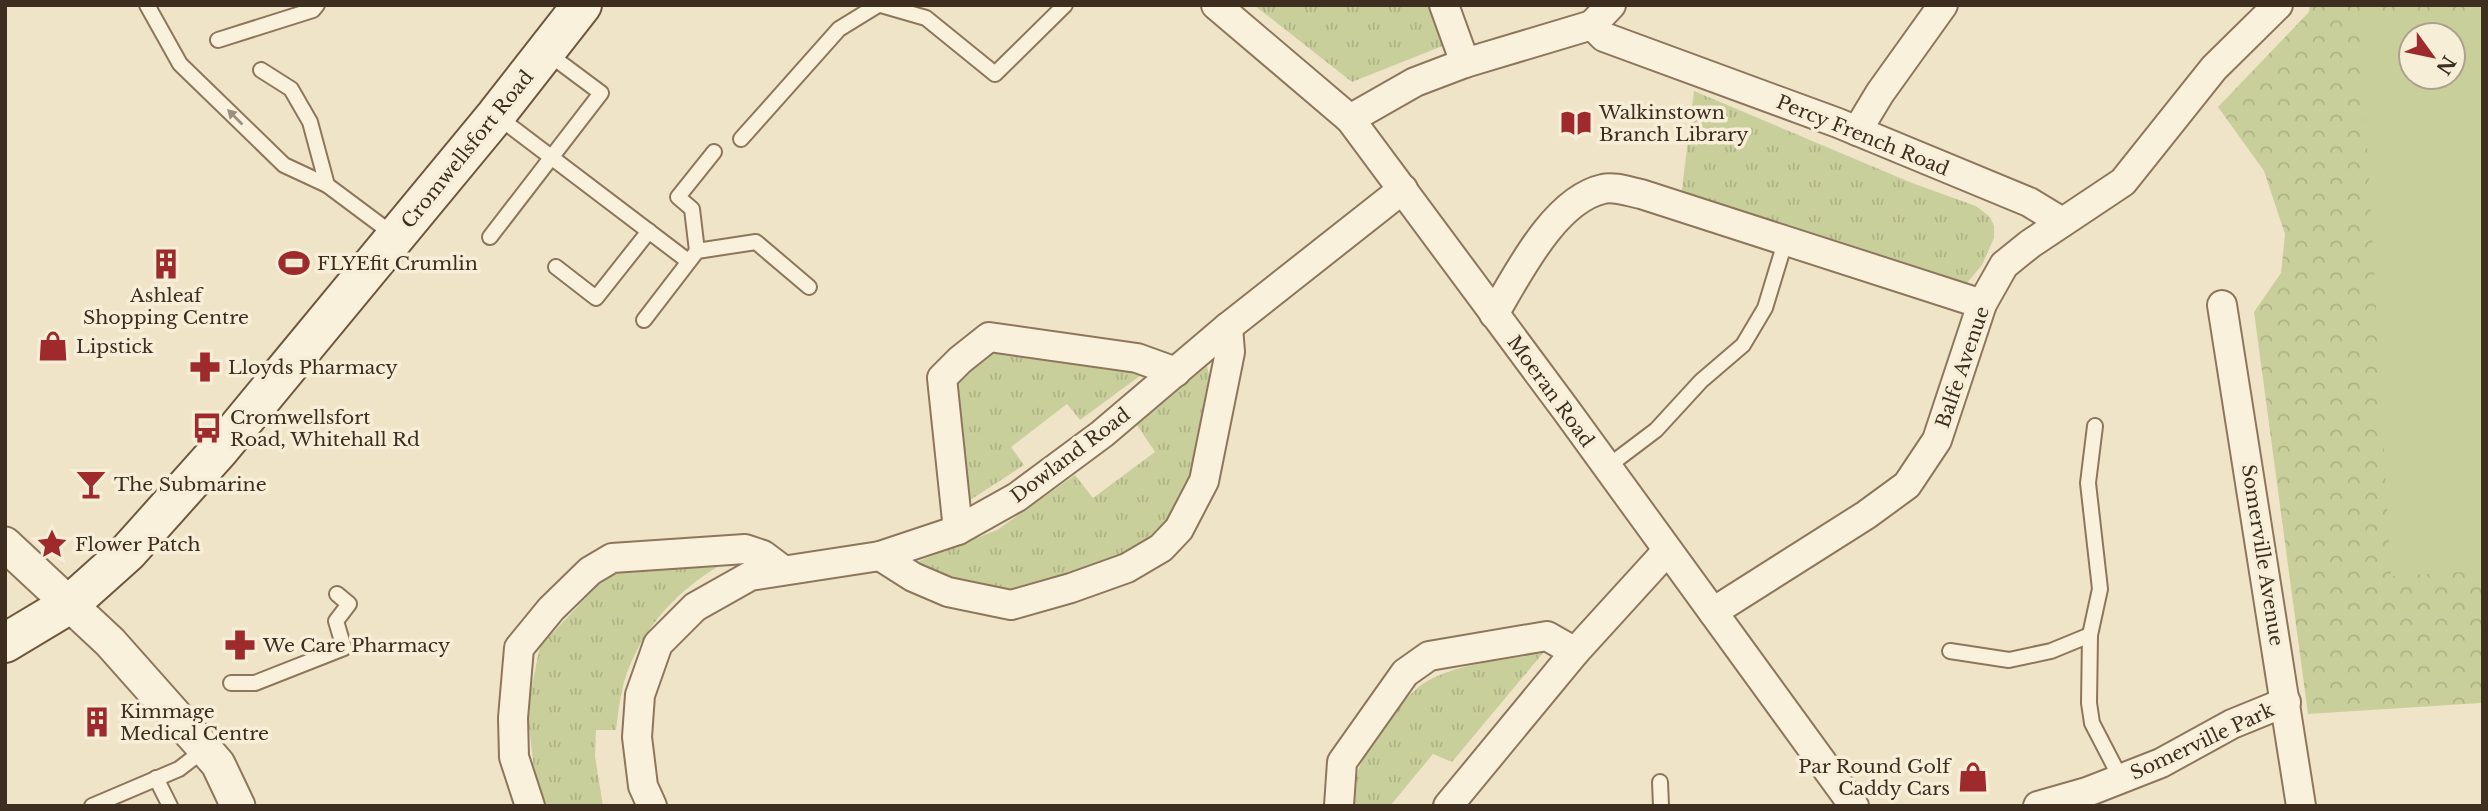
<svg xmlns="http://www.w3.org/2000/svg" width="2488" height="811" viewBox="0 0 2488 811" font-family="'Libre Baskerville',serif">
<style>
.grass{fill:url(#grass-tufts)}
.park{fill:url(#park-crowns);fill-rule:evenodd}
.pitch{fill:#c9cf9b;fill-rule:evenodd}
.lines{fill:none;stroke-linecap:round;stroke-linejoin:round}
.service-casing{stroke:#8d765c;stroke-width:18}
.minor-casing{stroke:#8d765c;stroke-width:32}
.tertiary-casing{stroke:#8d765c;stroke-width:37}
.secondary-casing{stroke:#6f573f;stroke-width:42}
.service{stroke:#faf1dc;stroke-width:14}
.minor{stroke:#faf1dc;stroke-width:28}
.tertiary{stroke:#faf1dc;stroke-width:33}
.secondary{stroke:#faf1dc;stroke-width:38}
.oneway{fill:#9c907e}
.labels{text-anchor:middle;stroke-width:7;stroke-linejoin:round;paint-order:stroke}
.poi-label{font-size:19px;fill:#3d2e20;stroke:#f7eed8;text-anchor:start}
.street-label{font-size:19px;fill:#3d2e20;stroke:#f7eed8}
</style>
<defs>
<pattern id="grass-tufts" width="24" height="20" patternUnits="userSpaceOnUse" patternTransform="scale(1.75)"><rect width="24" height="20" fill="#c9cf9b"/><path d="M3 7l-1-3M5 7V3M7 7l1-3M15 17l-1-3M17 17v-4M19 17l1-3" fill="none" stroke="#aeb285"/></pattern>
<pattern id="park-crowns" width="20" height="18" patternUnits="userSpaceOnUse" patternTransform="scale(1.75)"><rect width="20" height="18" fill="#c9cf9b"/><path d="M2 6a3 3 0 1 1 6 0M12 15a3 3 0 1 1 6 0" fill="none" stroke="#aeb285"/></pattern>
</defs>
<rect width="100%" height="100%" fill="#f0e4c8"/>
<!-- grass -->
<g class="grass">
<path d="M 1254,5 L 1431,5 L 1445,45 L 1352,82 Z"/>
<path d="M 1694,91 L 1912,183 L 1976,206 L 1990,217 L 1994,226 L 1994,238 L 1982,265 L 1961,290 L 1681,197 Z"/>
<path d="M 1012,348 L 1144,373 L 1080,420 L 1067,404 L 1011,447 L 1024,465 L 961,506 L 949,387 L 972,353 Z"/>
<path d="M 1207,366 L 1213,391 L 1201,472 L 1168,531 L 1089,574 L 1030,590 L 980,591 L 919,572 L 919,561 L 997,530 L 1075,475 L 1093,498 L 1155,452 L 1137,425 Z"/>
<path d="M 680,560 L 729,560 C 680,587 641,627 624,682 C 620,697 618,714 616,730 L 596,730 L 595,756 L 603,806 L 543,806 L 535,777 L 527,710 L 540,646 L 602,581 L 611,574 Z"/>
<path d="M 1543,653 L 1452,762 L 1433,754 L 1390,806 L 1355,806 C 1356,794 1355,779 1359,768 C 1368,743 1407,689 1433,678 C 1466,662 1507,660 1543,653 Z"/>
</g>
<!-- park -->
<path class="park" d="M 2310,5 L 2483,5 L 2483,711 L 2481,703 L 2308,714 L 2254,312 L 2281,273 L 2285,234 L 2264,171 L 2218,107 L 2309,12 ZM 2411,35 L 2453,35 L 2453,77 L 2411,77 Z"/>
<!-- pitch -->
<path class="pitch" d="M 2483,12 L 2483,571 L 2391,576 L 2360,19 ZM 2411,35 L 2453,35 L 2453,77 L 2411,77 Z"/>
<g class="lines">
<!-- service casing -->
<g class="service-casing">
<g id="service">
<path d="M 147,5 L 180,64 L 284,165 L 327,185"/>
<path d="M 881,5 L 926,18 L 995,74 L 1065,5"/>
<path d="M 218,40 L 313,10 L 317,5"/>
<path d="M 261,70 L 291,89 L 310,122 L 327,185 L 394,235"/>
<path d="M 497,116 L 688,261"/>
<path d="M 741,139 L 839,29 L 878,5"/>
<path d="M 490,237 L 601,93 L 546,52"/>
<path d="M 697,251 L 692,209 L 678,197 L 714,152"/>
<path d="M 556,267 L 596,298 L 649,231"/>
<path d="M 644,320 L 697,251 L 756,242 L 809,287"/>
<path d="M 2095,426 L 2088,483 L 2100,589 L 2090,635 L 2089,703 L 2092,723 L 2121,779"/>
<path d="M 1607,467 L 1656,430 L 1701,381 L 1743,345 L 1765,308 L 1786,239"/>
<path d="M 1950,651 L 2009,660 L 2051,651 L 2090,635"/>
<path d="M 231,683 L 255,683 L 344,648 L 336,621 L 349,604 L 337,594"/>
<path d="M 156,778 L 170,806"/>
<path d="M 1660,782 L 1661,806"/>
<path d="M 92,806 L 179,769 L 205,749"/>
</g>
</g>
<!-- minor casing -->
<g class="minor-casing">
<g id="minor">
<path d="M 1216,5 L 1350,119 L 1566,410 L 1854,806"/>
<path d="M 1444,5 L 1465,63"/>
<path d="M 1592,25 L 1604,37 L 1838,123 L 2029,202 L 2062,222"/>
<path d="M 1592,25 L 1611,5"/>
<path d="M 1350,119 L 1415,82 L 1465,63 L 1592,25"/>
<path d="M 1857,131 L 1880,93 L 1943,5"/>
<path d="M 2222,305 L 2301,806"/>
<path d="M 1494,314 C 1518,274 1554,200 1603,189 C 1614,186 1630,192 1641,194 L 1982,304"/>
<path d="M 958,530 L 942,378 L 960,360 L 989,337 L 1137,358 L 1176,372"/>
<path d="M 880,556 L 913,577 L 948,592 L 1011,605 L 1071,588 L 1127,568 L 1161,548 L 1179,529 L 1204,481 L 1230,352 L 1228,327"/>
<path d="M 1713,612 L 1866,515 L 1907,485 L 1937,440 L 1982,304 L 2004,265 L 2030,244 L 2123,182 L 2214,68 L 2278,5"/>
<path d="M 530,806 L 514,757 L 513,718 L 519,648 L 551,609 L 590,571 L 612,558 L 745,549 L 763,555 L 783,570"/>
<path d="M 652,806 L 643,786 L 637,737 L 640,695 L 658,644 L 695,607 L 750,576 L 880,556 L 958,530 L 1017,497 L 1102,434 L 1228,327 L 1403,189"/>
<path d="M 1339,806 L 1342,762 L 1405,673 L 1429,656 L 1547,636 L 1575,652"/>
<path d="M 1448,806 L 1575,652 L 1667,551"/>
<path d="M 2038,806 L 2087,792 L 2161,763 L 2232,724 L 2286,702"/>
</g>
</g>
<!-- tertiary casing -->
<g class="tertiary-casing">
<path id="tertiary" d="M 5,544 L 110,642 L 205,749 L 218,764 L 238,806"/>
</g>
<!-- secondary casing -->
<g class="secondary-casing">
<path id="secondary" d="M 5,643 L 70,604 L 128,552 L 221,448 L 496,115 L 582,5"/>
</g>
<!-- service -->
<use href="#service" class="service"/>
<!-- minor -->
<use href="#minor" class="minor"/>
<!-- tertiary -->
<use href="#tertiary" class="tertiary"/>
<!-- secondary -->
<use href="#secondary" class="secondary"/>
</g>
<!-- one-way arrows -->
<defs><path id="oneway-solid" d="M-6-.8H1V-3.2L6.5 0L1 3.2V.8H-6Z" transform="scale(1.75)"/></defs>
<use class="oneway" href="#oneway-solid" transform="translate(235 117) rotate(-135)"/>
<!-- icons -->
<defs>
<g id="library-bare" transform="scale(2.415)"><path d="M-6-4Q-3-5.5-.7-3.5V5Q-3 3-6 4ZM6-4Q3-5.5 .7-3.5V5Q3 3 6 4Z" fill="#9e2a2b" stroke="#f7eed8" stroke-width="2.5" paint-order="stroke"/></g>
<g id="stadium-bare" transform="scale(2.415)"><path d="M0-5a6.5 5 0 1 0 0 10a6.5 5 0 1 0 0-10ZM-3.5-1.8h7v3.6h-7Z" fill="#9e2a2b" stroke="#f7eed8" stroke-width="2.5" paint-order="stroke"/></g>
<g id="building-bare" transform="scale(2.415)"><path d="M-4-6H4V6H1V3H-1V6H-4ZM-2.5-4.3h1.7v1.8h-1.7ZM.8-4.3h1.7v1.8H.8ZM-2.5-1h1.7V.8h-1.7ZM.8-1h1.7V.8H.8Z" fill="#9e2a2b" stroke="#f7eed8" stroke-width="2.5" paint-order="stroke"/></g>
<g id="shop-bare" transform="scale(2.415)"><path d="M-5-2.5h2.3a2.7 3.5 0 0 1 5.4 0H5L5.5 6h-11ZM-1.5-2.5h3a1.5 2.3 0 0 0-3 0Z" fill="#9e2a2b" stroke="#f7eed8" stroke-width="2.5" paint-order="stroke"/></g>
<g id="pharmacy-bare" transform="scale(2.415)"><path d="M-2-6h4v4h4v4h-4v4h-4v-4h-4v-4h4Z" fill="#9e2a2b" stroke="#f7eed8" stroke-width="2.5" paint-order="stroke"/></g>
<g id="bus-bare" transform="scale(2.415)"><path d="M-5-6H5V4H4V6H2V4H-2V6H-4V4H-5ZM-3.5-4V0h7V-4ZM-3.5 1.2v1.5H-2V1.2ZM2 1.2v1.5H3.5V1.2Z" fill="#9e2a2b" stroke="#f7eed8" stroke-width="2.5" paint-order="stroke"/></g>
<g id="bar-bare" transform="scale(2.415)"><path d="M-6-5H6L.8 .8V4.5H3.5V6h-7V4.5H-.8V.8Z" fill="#9e2a2b" stroke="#f7eed8" stroke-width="2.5" paint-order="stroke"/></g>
<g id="sight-bare" transform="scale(2.415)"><path d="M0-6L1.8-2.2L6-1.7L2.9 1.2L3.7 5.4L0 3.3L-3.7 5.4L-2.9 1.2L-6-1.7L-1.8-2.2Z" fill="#9e2a2b" stroke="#f7eed8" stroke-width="2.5" paint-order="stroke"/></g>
</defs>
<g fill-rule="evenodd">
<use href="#library-bare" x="1576" y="123"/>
<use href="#stadium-bare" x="294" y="263"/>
<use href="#building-bare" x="166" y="264"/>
<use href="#shop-bare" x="53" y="346"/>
<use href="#pharmacy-bare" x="205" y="367"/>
<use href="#bus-bare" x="207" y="428"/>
<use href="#bar-bare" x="91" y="484"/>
<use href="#sight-bare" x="52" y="544"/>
<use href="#pharmacy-bare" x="240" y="645"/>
<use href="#building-bare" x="97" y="722"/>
<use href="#shop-bare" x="1973" y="777"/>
</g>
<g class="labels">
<!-- poi labels -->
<g class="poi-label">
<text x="1599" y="119">Walkinstown<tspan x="1599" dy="22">Branch Library</tspan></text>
<text x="317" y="270">FLYEfit Crumlin</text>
<text x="166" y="302" text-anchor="middle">Ashleaf<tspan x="166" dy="22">Shopping Centre</tspan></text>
<text x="76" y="353">Lipstick</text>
<text x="228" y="374">Lloyds Pharmacy</text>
<text x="230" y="424">Cromwellsfort<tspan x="230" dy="22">Road, Whitehall Rd</tspan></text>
<text x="114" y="491">The Submarine</text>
<text x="75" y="551">Flower Patch</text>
<text x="263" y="652">We Care Pharmacy</text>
<text x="120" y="718">Kimmage<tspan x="120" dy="22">Medical Centre</tspan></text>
<text x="1950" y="773" text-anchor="end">Par Round Golf<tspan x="1950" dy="22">Caddy Cars</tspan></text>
</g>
<!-- street labels -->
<g class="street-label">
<text transform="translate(1863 135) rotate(22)" y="7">Percy French Road</text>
<text transform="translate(467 149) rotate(-51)" y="7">Cromwellsfort Road</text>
<text transform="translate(1962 367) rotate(-71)" y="7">Balfe Avenue</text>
<text transform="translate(1551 391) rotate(54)" y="7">Moeran Road</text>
<text transform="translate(1070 455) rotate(-37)" y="7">Dowland Road</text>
<text transform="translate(2263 555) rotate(81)" y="7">Somerville Avenue</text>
<text transform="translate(2202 741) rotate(-25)" y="7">Somerville Park</text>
</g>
</g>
<!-- border -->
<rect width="2488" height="811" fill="none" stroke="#3d2e20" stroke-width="14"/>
<!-- north arrow -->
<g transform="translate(2432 56) rotate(123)"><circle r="33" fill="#f7eed8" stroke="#ada18e" stroke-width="2"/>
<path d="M0-5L12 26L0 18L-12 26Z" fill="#9e2a2b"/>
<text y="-10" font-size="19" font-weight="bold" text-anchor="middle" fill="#3d2e20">N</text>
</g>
</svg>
